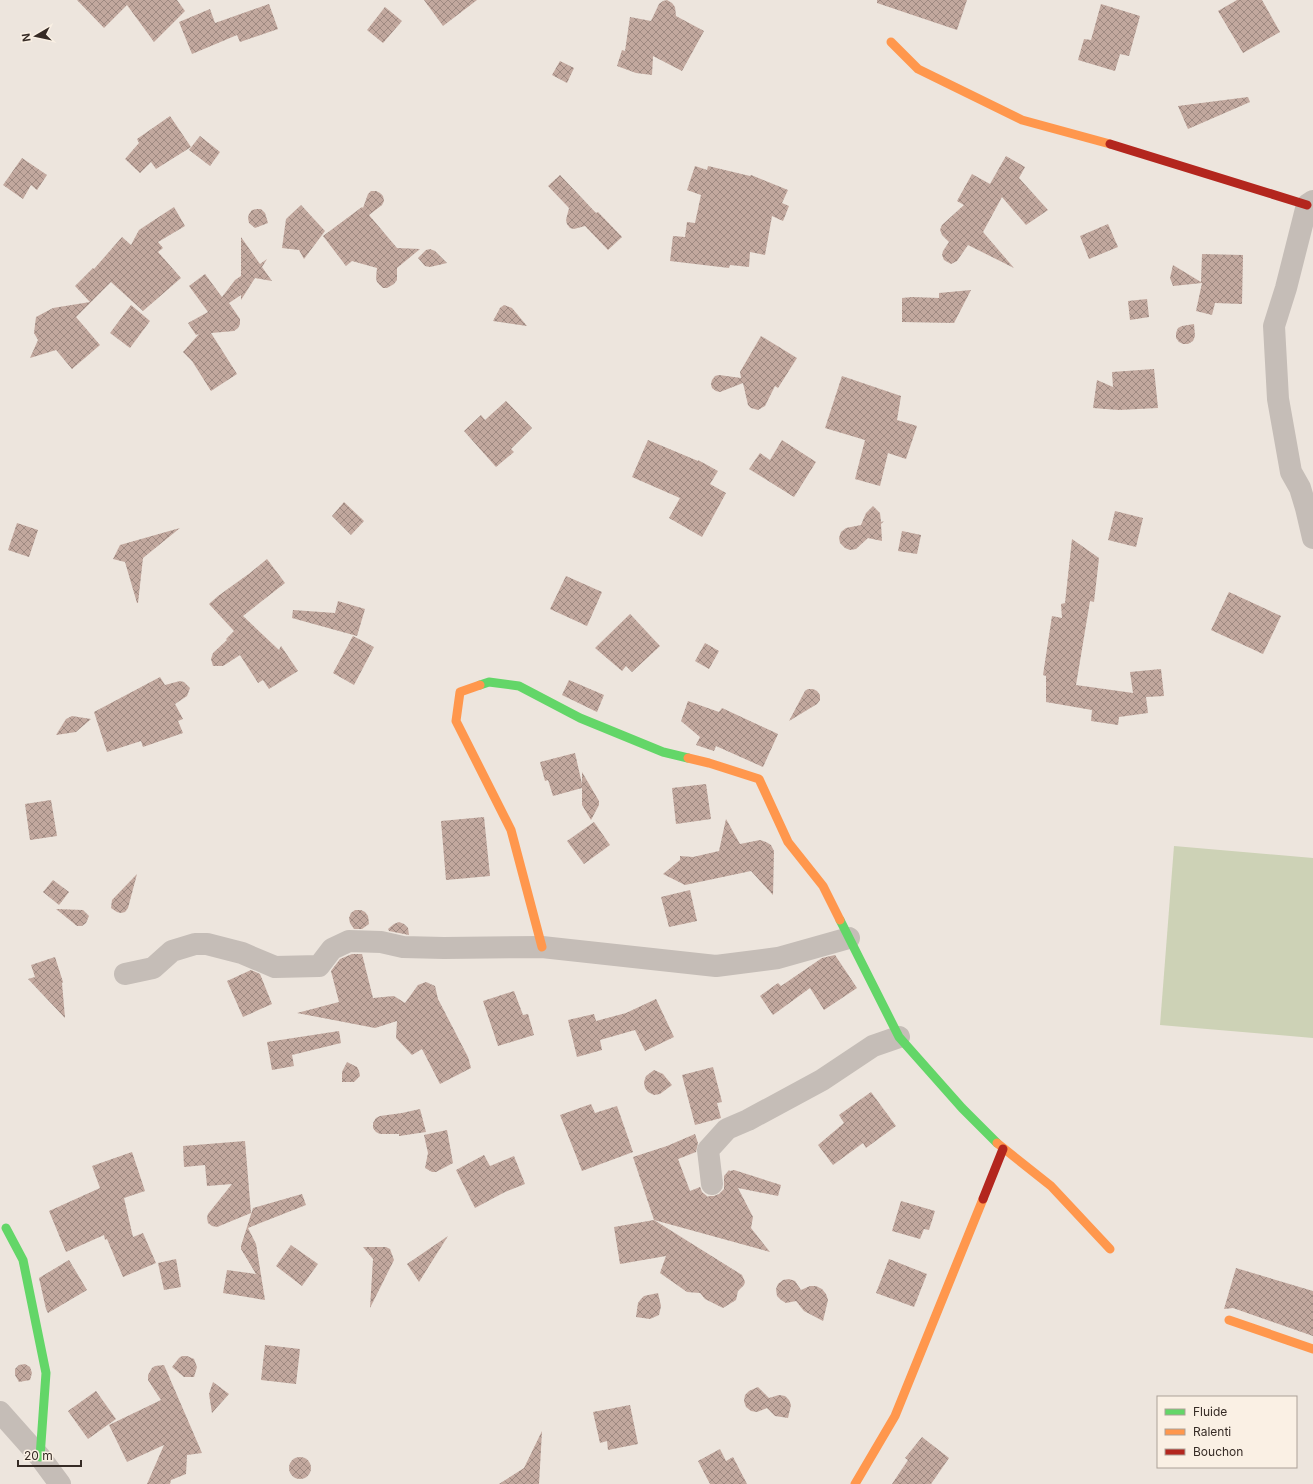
<svg xmlns="http://www.w3.org/2000/svg" width="1313" height="1484" viewBox="0 0 1313 1484" font-family="Inter,sans-serif">
<style>
.green{fill:#cdd2b6}
.building{fill:url(#building-cross-hatch)}
.lines{fill:none;stroke-linecap:round;stroke-linejoin:round}
.street{stroke:#c5bdb7;stroke-width:22}
.fast{stroke:#63d668;stroke-width:9}
.slow{stroke:#ff974d;stroke-width:9}
.jam{stroke:#b3261e;stroke-width:9}
</style>
<defs>
<pattern id="building-cross-hatch" width="8" height="8" patternUnits="userSpaceOnUse"><rect width="8" height="8" fill="#c2a89e"/><path d="M0 0l8 8M0 8l8-8" fill="none" stroke="#9e8981"/></pattern>
</defs>
<rect width="100%" height="100%" fill="#ede5dd"/>
<!-- green -->
<path class="green" d="M 1174,846 L 1313,858 L 1313,1038 L 1160,1025 Z"/>
<!-- building -->
<g class="building">
<path d="M 77,0 L 177,0 L 185,11 L 154,42 L 127,5 L 104,28 Z"/>
<path d="M 424,0 L 477,0 L 443,26 Z"/>
<path d="M 667,0 L 672,3 L 675,7 L 676,16 L 704,31 L 682,71 L 653,56 L 652,75 L 636,73 L 617,66 L 622,50 L 625,51 L 630,17 L 651,21 L 659,4 L 663,1 Z"/>
<path d="M 877,0 L 967,0 L 957,30 L 877,3 Z"/>
<path d="M 1237,0 L 1262,0 L 1280,32 L 1243,53 L 1218,11 Z"/>
<path d="M 269,4 L 278,29 L 240,42 L 237,35 L 192,54 L 179,22 L 210,9 L 215,23 Z"/>
<path d="M 1101,4 L 1140,16 L 1129,56 L 1120,54 L 1115,71 L 1078,60 L 1084,39 L 1091,40 Z"/>
<path d="M 385,7 L 402,21 L 383,43 L 367,30 Z"/>
<path d="M 560,61 L 574,68 L 567,83 L 552,75 Z"/>
<path d="M 1248,97 L 1250,102 L 1188,129 L 1178,106 Z"/>
<path d="M 170,116 L 191,147 L 156,169 L 151,162 L 140,173 L 125,159 L 139,143 L 137,139 Z"/>
<path d="M 200,136 L 220,152 L 210,166 L 189,150 Z"/>
<path d="M 1006,156 L 1025,167 L 1019,178 L 1048,210 L 1026,225 L 1002,197 L 983,232 L 1014,268 L 968,245 L 957,261 L 951,264 L 944,260 L 942,255 L 943,251 L 949,242 L 942,235 L 940,230 L 942,225 L 964,205 L 957,201 L 972,174 L 990,184 Z"/>
<path d="M 22,158 L 47,175 L 37,190 L 31,185 L 23,199 L 3,185 Z"/>
<path d="M 695,166 L 707,170 L 708,166 L 750,176 L 751,175 L 788,190 L 782,203 L 789,206 L 783,221 L 772,216 L 765,255 L 750,252 L 749,267 L 730,265 L 729,268 L 670,261 L 673,236 L 685,237 L 687,222 L 695,223 L 701,195 L 687,190 Z"/>
<path d="M 560,175 L 596,213 L 598,212 L 622,237 L 608,250 L 585,226 L 574,229 L 570,228 L 567,224 L 566,220 L 569,208 L 548,186 Z"/>
<path d="M 371,191 L 376,191 L 380,193 L 383,196 L 384,201 L 382,205 L 369,215 L 397,248 L 420,249 L 397,268 L 397,280 L 394,284 L 387,288 L 383,288 L 377,282 L 376,278 L 377,268 L 352,261 L 346,266 L 323,236 L 362,207 L 363,208 L 368,194 Z"/>
<path d="M 301,205 L 325,231 L 304,259 L 299,250 L 282,248 L 286,219 Z"/>
<path d="M 174,207 L 185,226 L 158,242 L 163,248 L 158,252 L 181,278 L 143,311 L 111,282 L 76,317 L 100,345 L 72,369 L 56,350 L 30,358 L 38,340 L 34,333 L 36,317 L 53,308 L 90,302 L 75,286 L 93,268 L 94,269 L 122,237 L 131,245 L 139,230 Z"/>
<path d="M 257,209 L 261,209 L 265,213 L 268,223 L 255,228 L 249,223 L 248,218 L 249,214 L 252,210 Z"/>
<path d="M 1108,224 L 1118,247 L 1089,259 L 1080,236 Z"/>
<path d="M 241,237 L 260,264 L 267,259 L 262,267 L 272,281 L 255,278 L 241,300 L 241,295 L 229,303 L 240,319 L 240,324 L 238,328 L 234,331 L 211,333 L 237,374 L 211,391 L 192,361 L 183,352 L 199,334 L 196,335 L 188,323 L 208,312 L 189,286 L 205,274 L 222,297 L 235,280 L 241,276 Z"/>
<path d="M 430,249 L 435,251 L 447,263 L 430,267 L 425,266 L 418,258 L 426,250 Z"/>
<path d="M 1202,254 L 1243,255 L 1242,304 L 1215,303 L 1212,315 L 1196,311 L 1202,283 L 1173,286 L 1170,278 L 1173,265 L 1201,282 Z"/>
<path d="M 971,290 L 954,323 L 902,322 L 902,298 L 912,297 L 939,298 L 939,293 Z"/>
<path d="M 1147,299 L 1149,317 L 1130,320 L 1128,301 Z"/>
<path d="M 131,305 L 150,321 L 130,348 L 110,333 Z"/>
<path d="M 504,305 L 512,308 L 527,326 L 493,321 L 500,308 Z"/>
<path d="M 1194,324 L 1195,336 L 1193,341 L 1188,344 L 1183,344 L 1179,342 L 1176,338 L 1176,333 L 1178,328 L 1182,326 Z"/>
<path d="M 761,336 L 797,358 L 778,388 L 775,386 L 765,406 L 758,410 L 751,408 L 748,405 L 743,383 L 720,392 L 716,391 L 712,388 L 711,384 L 712,380 L 715,376 L 719,375 L 741,378 L 740,372 Z"/>
<path d="M 1154,369 L 1158,408 L 1119,410 L 1093,408 L 1097,380 L 1113,387 L 1112,372 Z"/>
<path d="M 842,376 L 901,396 L 897,420 L 917,426 L 906,459 L 888,453 L 880,486 L 855,479 L 865,440 L 825,428 Z"/>
<path d="M 506,401 L 532,428 L 511,449 L 514,452 L 496,467 L 464,431 L 481,415 L 485,420 Z"/>
<path d="M 648,440 L 698,461 L 698,460 L 718,471 L 710,484 L 726,493 L 702,537 L 669,518 L 680,498 L 632,477 Z"/>
<path d="M 782,440 L 816,462 L 794,497 L 749,469 L 760,453 L 770,460 Z"/>
<path d="M 344,502 L 364,521 L 351,535 L 332,516 Z"/>
<path d="M 873,506 L 880,513 L 881,522 L 884,521 L 881,524 L 882,541 L 868,538 L 856,549 L 850,550 L 845,548 L 840,543 L 839,538 L 841,532 L 846,528 L 861,525 L 866,513 Z"/>
<path d="M 1115,511 L 1143,518 L 1136,547 L 1108,540 Z"/>
<path d="M 17,523 L 38,530 L 29,557 L 8,550 Z"/>
<path d="M 180,528 L 143,558 L 138,603 L 137,603 L 125,562 L 113,559 L 120,545 Z"/>
<path d="M 902,531 L 921,535 L 917,554 L 898,551 Z"/>
<path d="M 1072,539 L 1099,558 L 1094,602 L 1090,601 L 1076,685 L 1133,693 L 1130,672 L 1161,669 L 1164,696 L 1146,697 L 1148,713 L 1119,717 L 1118,725 L 1091,721 L 1092,710 L 1046,702 L 1046,676 L 1043,675 L 1052,616 L 1062,618 L 1061,604 L 1065,603 Z"/>
<path d="M 267,559 L 285,583 L 243,616 L 279,650 L 281,646 L 298,671 L 269,689 L 263,680 L 258,683 L 240,655 L 223,666 L 213,666 L 211,659 L 213,653 L 227,640 L 226,639 L 234,631 L 209,604 L 218,596 L 250,573 Z"/>
<path d="M 566,576 L 602,592 L 587,626 L 550,609 Z"/>
<path d="M 1229,592 L 1281,616 L 1263,654 L 1211,630 Z"/>
<path d="M 338,601 L 365,609 L 357,636 L 292,618 L 293,610 L 335,613 Z"/>
<path d="M 630,614 L 660,646 L 632,672 L 626,666 L 622,671 L 595,648 Z"/>
<path d="M 353,636 L 374,647 L 354,685 L 333,673 Z"/>
<path d="M 705,643 L 719,651 L 709,669 L 695,661 Z"/>
<path d="M 160,677 L 165,685 L 180,681 L 184,682 L 190,688 L 187,696 L 175,704 L 183,719 L 178,721 L 183,733 L 143,747 L 141,741 L 107,752 L 94,712 Z"/>
<path d="M 569,680 L 604,695 L 597,712 L 562,695 Z"/>
<path d="M 808,689 L 813,689 L 817,691 L 820,695 L 820,700 L 817,704 L 789,721 L 805,691 Z"/>
<path d="M 688,701 L 719,712 L 722,708 L 778,734 L 763,767 L 716,746 L 714,751 L 696,745 L 700,737 L 681,721 Z"/>
<path d="M 72,716 L 91,719 L 76,732 L 56,735 L 66,719 Z"/>
<path d="M 575,753 L 582,784 L 582,772 L 599,801 L 599,805 L 591,820 L 582,805 L 582,788 L 553,796 L 548,780 L 545,781 L 540,762 Z"/>
<path d="M 706,784 L 711,819 L 676,824 L 672,788 Z"/>
<path d="M 51,800 L 57,836 L 30,840 L 25,804 Z"/>
<path d="M 484,817 L 490,876 L 446,880 L 441,821 Z"/>
<path d="M 726,819 L 740,844 L 760,840 L 766,842 L 771,845 L 774,851 L 773,895 L 751,871 L 685,885 L 663,874 L 680,860 L 680,856 L 693,857 L 719,851 Z"/>
<path d="M 594,822 L 610,845 L 584,864 L 567,841 Z"/>
<path d="M 137,874 L 128,908 L 125,912 L 121,913 L 117,912 L 111,908 L 112,900 Z"/>
<path d="M 53,880 L 69,892 L 59,905 L 43,892 Z"/>
<path d="M 690,890 L 697,921 L 669,927 L 661,897 Z"/>
<path d="M 56,909 L 83,910 L 89,916 L 86,923 L 82,926 L 77,926 Z"/>
<path d="M 355,910 L 361,910 L 365,912 L 368,916 L 369,924 L 362,929 L 354,929 L 350,923 L 349,918 L 351,913 Z"/>
<path d="M 399,922 L 404,924 L 408,928 L 409,935 L 389,931 L 388,929 L 394,924 Z"/>
<path d="M 352,954 L 362,954 L 373,998 L 394,996 L 405,1003 L 418,985 L 426,982 L 435,986 L 438,999 L 468,1057 L 471,1068 L 440,1084 L 422,1049 L 412,1055 L 396,1038 L 397,1021 L 375,1028 L 297,1013 L 339,1002 L 331,971 L 340,959 Z"/>
<path d="M 835,955 L 857,988 L 824,1010 L 810,988 L 773,1015 L 760,996 L 778,983 L 781,986 L 822,958 Z"/>
<path d="M 55,957 L 63,982 L 62,983 L 65,1018 L 28,979 L 35,977 L 31,965 Z"/>
<path d="M 251,970 L 260,974 L 272,1004 L 243,1017 L 227,981 Z"/>
<path d="M 514,991 L 523,1015 L 528,1014 L 534,1035 L 498,1046 L 483,1001 Z"/>
<path d="M 656,999 L 674,1037 L 645,1051 L 635,1030 L 600,1040 L 602,1050 L 577,1057 L 568,1020 L 594,1014 L 596,1021 L 626,1013 Z"/>
<path d="M 339,1031 L 341,1043 L 292,1055 L 294,1066 L 272,1070 L 267,1042 Z"/>
<path d="M 347,1062 L 357,1067 L 359,1071 L 360,1076 L 354,1082 L 342,1082 L 342,1072 Z"/>
<path d="M 713,1067 L 722,1102 L 717,1103 L 721,1118 L 695,1125 L 682,1075 Z"/>
<path d="M 654,1070 L 663,1074 L 672,1085 L 660,1094 L 654,1095 L 648,1092 L 645,1088 L 644,1082 L 646,1076 Z"/>
<path d="M 871,1092 L 896,1126 L 866,1148 L 863,1143 L 833,1165 L 818,1145 L 844,1123 L 839,1115 Z"/>
<path d="M 591,1104 L 595,1113 L 617,1106 L 633,1152 L 582,1171 L 560,1115 Z"/>
<path d="M 420,1109 L 426,1132 L 399,1136 L 399,1134 L 380,1134 L 376,1132 L 373,1128 L 373,1123 L 376,1118 L 380,1116 L 402,1113 Z"/>
<path d="M 447,1130 L 453,1163 L 436,1172 L 432,1172 L 425,1168 L 428,1153 L 424,1135 Z"/>
<path d="M 695,1134 L 698,1143 L 696,1152 L 678,1159 L 690,1191 L 700,1187 L 702,1192 L 708,1197 L 709,1196 L 714,1196 L 719,1194 L 724,1189 L 724,1176 L 729,1170 L 730,1171 L 734,1170 L 781,1185 L 778,1196 L 738,1188 L 753,1217 L 751,1228 L 770,1252 L 654,1220 L 633,1157 L 667,1146 Z"/>
<path d="M 245,1141 L 251,1213 L 217,1227 L 212,1226 L 208,1223 L 207,1218 L 208,1214 L 232,1184 L 207,1186 L 205,1165 L 184,1167 L 183,1146 Z"/>
<path d="M 132,1152 L 145,1191 L 124,1198 L 133,1237 L 143,1233 L 156,1263 L 123,1277 L 107,1239 L 105,1240 L 104,1235 L 66,1252 L 49,1211 L 100,1188 L 92,1166 Z"/>
<path d="M 484,1155 L 490,1166 L 514,1156 L 525,1184 L 505,1192 L 475,1208 L 456,1170 Z"/>
<path d="M 302,1194 L 306,1205 L 248,1228 L 256,1244 L 265,1300 L 223,1293 L 227,1270 L 256,1274 L 241,1249 L 241,1246 L 253,1208 Z"/>
<path d="M 901,1201 L 935,1211 L 929,1230 L 924,1229 L 920,1239 L 892,1231 Z"/>
<path d="M 654,1220 L 742,1275 L 745,1282 L 744,1285 L 738,1291 L 736,1300 L 723,1308 L 705,1299 L 700,1293 L 687,1292 L 660,1273 L 666,1256 L 620,1264 L 614,1227 Z"/>
<path d="M 448,1236 L 419,1282 L 407,1264 Z"/>
<path d="M 291,1245 L 318,1264 L 302,1286 L 276,1266 Z"/>
<path d="M 363,1247 L 386,1247 L 390,1249 L 394,1260 L 370,1308 L 373,1259 Z"/>
<path d="M 176,1259 L 181,1287 L 164,1290 L 158,1263 Z"/>
<path d="M 889,1259 L 927,1274 L 914,1307 L 876,1293 Z"/>
<path d="M 69,1260 L 87,1290 L 48,1313 L 46,1309 L 39,1278 Z"/>
<path d="M 1236,1268 L 1313,1291 L 1313,1336 L 1233,1308 L 1224,1309 Z"/>
<path d="M 789,1279 L 795,1281 L 801,1290 L 810,1286 L 816,1286 L 822,1289 L 826,1294 L 828,1300 L 823,1321 L 804,1311 L 796,1301 L 786,1303 L 781,1300 L 777,1296 L 776,1289 L 778,1284 L 783,1280 Z"/>
<path d="M 658,1293 L 661,1306 L 659,1315 L 650,1319 L 636,1317 L 638,1303 L 641,1299 L 644,1296 Z"/>
<path d="M 265,1345 L 300,1349 L 296,1384 L 261,1380 Z"/>
<path d="M 182,1356 L 187,1356 L 194,1359 L 197,1367 L 194,1377 L 184,1377 L 172,1367 L 179,1358 Z"/>
<path d="M 25,1364 L 30,1367 L 32,1373 L 30,1380 L 19,1382 L 15,1375 L 15,1369 L 19,1365 Z"/>
<path d="M 164,1365 L 202,1453 L 187,1455 L 186,1474 L 171,1480 L 170,1484 L 147,1484 L 164,1445 L 127,1462 L 109,1425 L 161,1400 L 148,1380 L 148,1375 L 152,1368 L 155,1366 Z"/>
<path d="M 213,1382 L 229,1394 L 212,1413 L 209,1394 Z"/>
<path d="M 758,1387 L 769,1398 L 779,1395 L 785,1396 L 789,1400 L 791,1405 L 788,1418 L 775,1416 L 767,1408 L 757,1412 L 751,1411 L 746,1407 L 744,1401 L 745,1395 L 749,1391 Z"/>
<path d="M 96,1391 L 116,1419 L 88,1439 L 68,1411 Z"/>
<path d="M 630,1405 L 638,1444 L 608,1450 L 607,1441 L 600,1443 L 593,1412 Z"/>
<path d="M 542,1431 L 539,1484 L 499,1484 L 524,1468 Z"/>
<path d="M 922,1437 L 949,1458 L 931,1484 L 892,1484 L 908,1460 L 905,1458 Z"/>
<path d="M 720,1449 L 726,1461 L 733,1457 L 747,1484 L 710,1484 L 698,1461 Z"/>
<circle cx="300" cy="1468" r="11"/>
</g>
<g class="lines">
<!-- street -->
<g class="street">
<path d="M 1313,201 L 1307,205 L 1286,288 L 1274,326 L 1278,399 L 1291,472 L 1300,488 L 1306,508 L 1313,538"/>
<path d="M 125,974 L 153,968 L 172,951 L 195,944 L 207,944 L 242,953 L 275,967 L 319,966 L 332,949 L 349,941 L 381,942 L 403,947 L 444,948 L 542,947 L 716,966 L 778,958 L 849,938"/>
<path d="M 712,1184 L 708,1150 L 727,1129 L 748,1120 L 822,1080 L 873,1046 L 899,1037"/>
<path d="M 0,1412 L 40,1457 L 60,1484"/>
</g>
<!-- fast -->
<g class="fast">
<path d="M 480,685 L 489,682 L 519,686 L 580,718 L 663,752 L 688,758"/>
<path d="M 840,920 L 899,1037 L 962,1108 L 997,1143"/>
<path d="M 6,1228 L 23,1260 L 46,1373 L 40,1457"/>
</g>
<!-- slow -->
<g class="slow">
<path d="M 891,42 L 918,69 L 1022,120 L 1110,144"/>
<path d="M 480,685 L 460,692 L 456,721 L 511,830 L 542,947"/>
<path d="M 688,758 L 709,763 L 759,779 L 788,842 L 823,886 L 840,920"/>
<path d="M 997,1143 L 1051,1186 L 1110,1249"/>
<path d="M 1229,1320 L 1313,1349"/>
<path d="M 855,1484 L 895,1416 L 983,1199"/>
</g>
<!-- jam -->
<g class="jam">
<path d="M 1110,144 L 1307,205"/>
<path d="M 983,1199 L 1003,1149"/>
</g>
</g>
<!-- legend -->
<rect x="1157" y="1396" width="140" height="72" fill="#faf0e4" stroke="#aca198"/>
<rect x="1165" y="1409" width="20" height="6" fill="#63d668" stroke="#aca198"/>
<text x="1193" y="1416" font-size="12" fill="#362b25">Fluide</text>
<rect x="1165" y="1429" width="20" height="6" fill="#ff974d" stroke="#aca198"/>
<text x="1193" y="1436" font-size="12" fill="#362b25">Ralenti</text>
<rect x="1165" y="1449" width="20" height="6" fill="#b3261e" stroke="#aca198"/>
<text x="1193" y="1456" font-size="12" fill="#362b25">Bouchon</text>
<!-- north arrow -->
<g transform="translate(36 36) rotate(261)" stroke="#faf0e4" stroke-width="3" paint-order="stroke">
<path d="M0-3L7 15L0 10L-7 15Z" fill="#362b25"/>
<text y="-6" font-size="11" font-weight="bold" text-anchor="middle" fill="#362b25">N</text>
</g>
<!-- scale -->
<path d="M18 1460v6h63v-6" fill="none" stroke="#362b25" stroke-width="2"/>
<text x="24" y="1460" font-size="12" fill="#362b25" stroke="#faf0e4" stroke-width="3" paint-order="stroke">20 m</text>
</svg>
